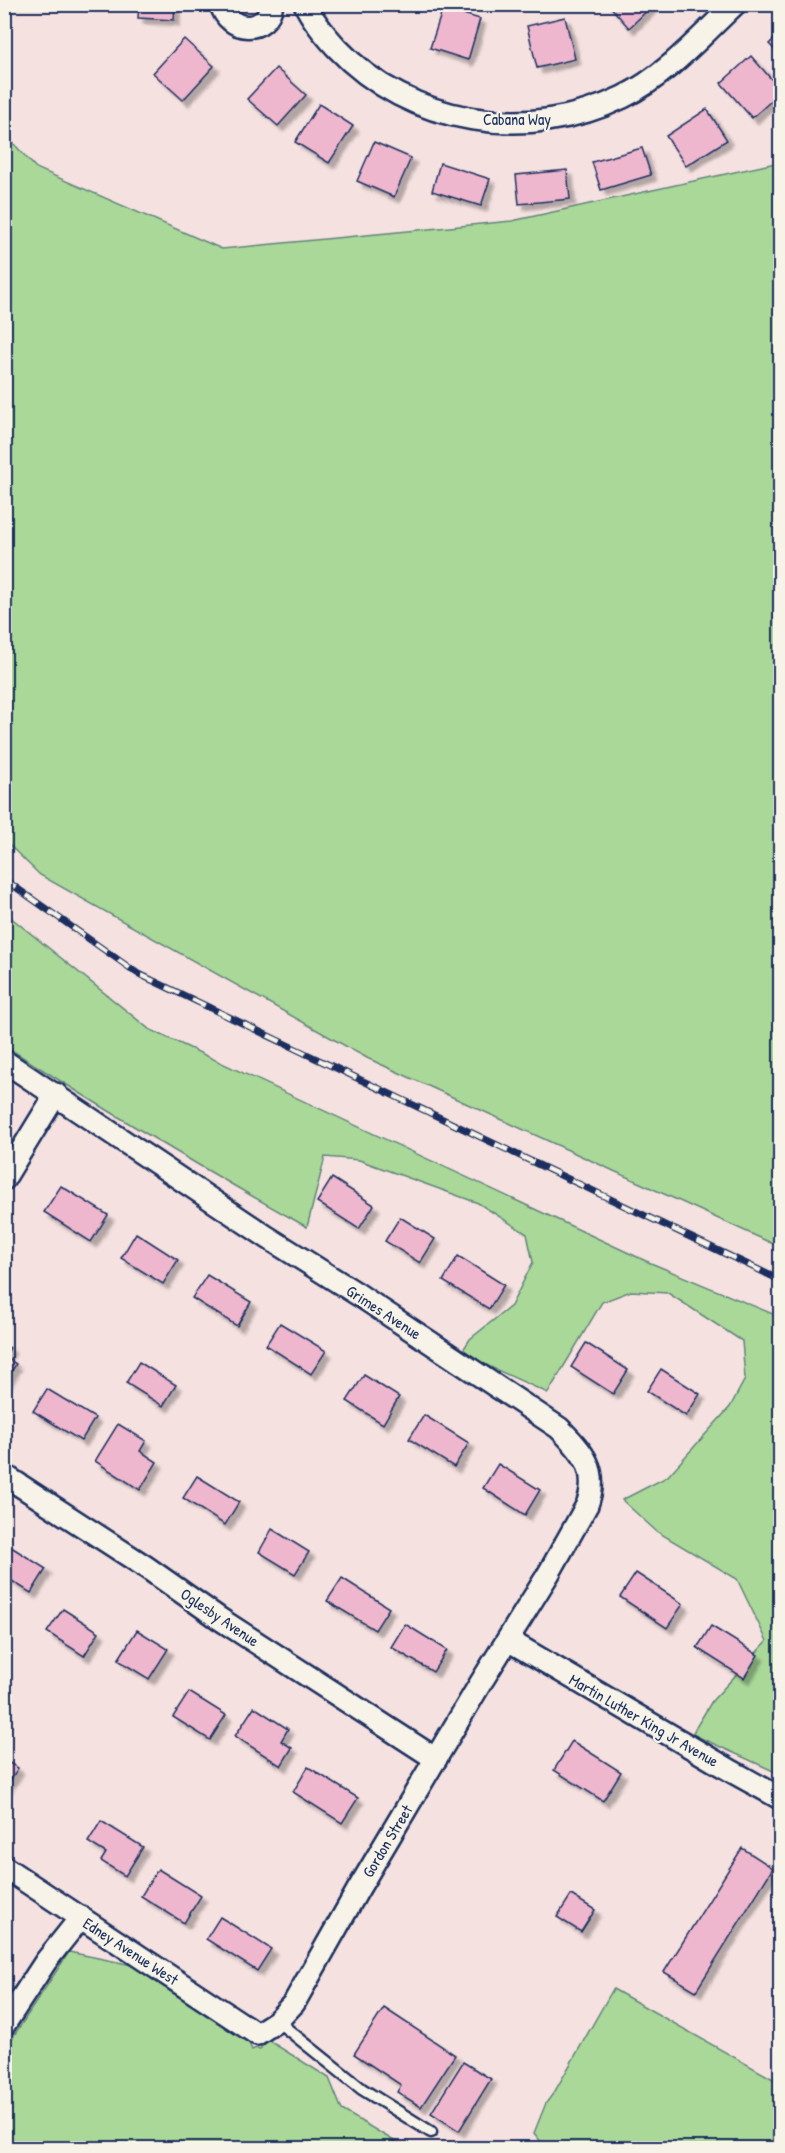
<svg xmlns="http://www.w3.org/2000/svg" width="785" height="2153" viewBox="0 0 785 2153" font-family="'Patrick Hand',sans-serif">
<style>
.green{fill:#a9d898;stroke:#62847b;stroke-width:1.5}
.building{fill:#efb7ce;stroke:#1b2f5e;stroke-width:1.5;filter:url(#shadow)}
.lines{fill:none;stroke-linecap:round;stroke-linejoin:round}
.service-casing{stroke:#1b2f5e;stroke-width:15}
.minor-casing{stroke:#1b2f5e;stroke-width:26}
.service{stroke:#f7f3e8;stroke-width:10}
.minor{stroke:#f7f3e8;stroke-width:21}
.rail-casing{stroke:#1b2f5e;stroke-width:7}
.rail{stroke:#f7f3e8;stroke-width:4.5;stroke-dasharray:14;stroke-linecap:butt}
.labels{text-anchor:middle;stroke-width:4.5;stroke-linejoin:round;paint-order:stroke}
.street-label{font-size:16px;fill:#1b2f5e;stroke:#f7f3e8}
</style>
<defs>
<filter id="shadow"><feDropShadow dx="5.5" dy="5.5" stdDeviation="1.5" flood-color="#0004"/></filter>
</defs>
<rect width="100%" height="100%" fill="#f5e1e0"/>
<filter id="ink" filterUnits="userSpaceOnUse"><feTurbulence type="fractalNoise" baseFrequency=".0167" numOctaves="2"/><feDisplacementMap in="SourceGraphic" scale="12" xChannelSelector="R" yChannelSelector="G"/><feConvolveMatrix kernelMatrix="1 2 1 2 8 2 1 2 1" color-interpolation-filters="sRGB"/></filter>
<g filter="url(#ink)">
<!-- green -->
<g class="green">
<path d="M 4,133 L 36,168 L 222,249 L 512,221 L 780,162 L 780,1247 L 367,1058 L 40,875 L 5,841 Z"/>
<path d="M 4,912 L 149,1029 L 646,1261 L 780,1317 L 780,1774 L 692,1734 L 712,1701 L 767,1641 L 737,1579 L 656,1531 L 622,1500 L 667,1477 L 730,1407 L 745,1379 L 742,1341 L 668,1293 L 631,1291 L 602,1302 L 548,1393 L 486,1365 L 463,1350 L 470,1339 L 511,1306 L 533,1262 L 527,1234 L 478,1203 L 359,1160 L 325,1157 L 307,1227 C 204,1170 104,1109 5,1046 Z"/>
<path d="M 69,1952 L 132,1965 L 249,2043 L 252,2050 L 256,2048 L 259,2050 L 268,2040 L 329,2078 L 342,2110 L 406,2148 L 5,2148 L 5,2049 Z"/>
<path d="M 613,1989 L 780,2083 L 780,2148 L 546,2148 L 534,2133 L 546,2103 L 555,2091 Z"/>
</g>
<!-- building -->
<g class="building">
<path d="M 139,4 L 175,4 L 174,20 L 138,18 Z"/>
<path d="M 608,4 L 654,4 L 629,28 Z"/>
<path d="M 443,8 L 480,19 L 468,60 L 430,48 Z"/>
<path d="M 565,17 L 575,59 L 537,68 L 527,26 Z"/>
<path d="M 780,33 L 780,55 L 769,44 Z"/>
<path d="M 184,39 L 214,66 L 183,100 L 153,73 Z"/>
<path d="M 751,56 L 780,89 L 780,93 L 752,118 L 721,83 Z"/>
<path d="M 276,68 L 306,95 L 278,126 L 247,99 Z"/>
<path d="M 319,104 L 353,126 L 329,163 L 295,142 Z"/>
<path d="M 707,109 L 727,140 L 686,166 L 666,136 Z"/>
<path d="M 374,142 L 411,158 L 394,197 L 357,181 Z"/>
<path d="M 642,148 L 651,175 L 601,190 L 592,162 Z"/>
<path d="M 440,163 L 490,179 L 481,206 L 432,191 Z"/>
<path d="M 567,170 L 570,199 L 519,204 L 516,175 Z"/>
<path d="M 332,1178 L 374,1205 L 359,1229 L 317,1202 Z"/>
<path d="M 61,1186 L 108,1215 L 91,1242 L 44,1212 Z"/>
<path d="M 400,1217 L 435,1239 L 420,1263 L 385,1241 Z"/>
<path d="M 136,1233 L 178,1260 L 163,1284 L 121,1258 Z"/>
<path d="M 458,1256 L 504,1285 L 489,1309 L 443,1281 Z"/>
<path d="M 207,1275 L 251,1302 L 237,1326 L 192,1298 Z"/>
<path d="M 280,1323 L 326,1351 L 311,1374 L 266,1345 Z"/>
<path d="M 586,1343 L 628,1370 L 613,1394 L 571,1367 Z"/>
<path d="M 4,1344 L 10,1348 L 5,1357 L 16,1364 L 4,1384 Z"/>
<path d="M 139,1362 L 176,1385 L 163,1406 L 126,1383 Z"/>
<path d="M 661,1369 L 700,1394 L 686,1416 L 647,1391 Z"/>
<path d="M 364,1375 L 399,1397 L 383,1424 L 347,1401 Z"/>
<path d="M 47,1389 L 95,1418 L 81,1441 L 33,1411 Z"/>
<path d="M 424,1415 L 469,1443 L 454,1467 L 409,1439 Z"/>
<path d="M 118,1424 L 146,1441 L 140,1451 L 157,1462 L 140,1490 L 95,1461 Z"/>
<path d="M 498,1464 L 540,1490 L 525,1515 L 483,1488 Z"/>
<path d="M 197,1476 L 239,1502 L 225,1525 L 183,1498 Z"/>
<path d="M 272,1529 L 309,1552 L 295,1574 L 259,1552 Z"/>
<path d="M 8,1545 L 46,1569 L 31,1593 L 4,1576 L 4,1550 Z"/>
<path d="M 636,1573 L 683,1604 L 667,1628 L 620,1597 Z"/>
<path d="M 342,1578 L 389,1608 L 375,1630 L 327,1601 Z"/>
<path d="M 63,1609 L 99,1632 L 84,1656 L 47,1632 Z"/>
<path d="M 405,1624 L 447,1650 L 433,1672 L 391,1647 Z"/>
<path d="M 711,1626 L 758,1655 L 744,1678 L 697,1648 Z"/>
<path d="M 137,1630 L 168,1649 L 149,1679 L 118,1660 Z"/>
<path d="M 189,1692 L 226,1715 L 210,1740 L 173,1717 Z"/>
<path d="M 254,1707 L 288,1729 L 281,1741 L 292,1748 L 281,1766 L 235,1736 Z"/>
<path d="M 572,1741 L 621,1772 L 603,1801 L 554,1770 Z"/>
<path d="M 4,1760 L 18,1768 L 4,1790 Z"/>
<path d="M 308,1767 L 358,1798 L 342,1823 L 293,1792 Z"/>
<path d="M 101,1821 L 143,1847 L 125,1876 L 101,1861 L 106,1853 L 88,1842 Z"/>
<path d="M 742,1848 L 773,1868 L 696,1991 L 664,1972 Z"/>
<path d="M 158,1869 L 201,1896 L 184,1923 L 141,1896 Z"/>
<path d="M 571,1895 L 595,1910 L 581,1932 L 557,1917 Z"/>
<path d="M 220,1917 L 271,1949 L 257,1971 L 206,1939 Z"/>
<path d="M 384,2008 L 455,2055 L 421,2107 L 397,2092 L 401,2085 L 354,2054 Z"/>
<path d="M 463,2062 L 491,2079 L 459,2131 L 431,2113 Z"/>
</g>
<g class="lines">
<!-- service casing -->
<g class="service-casing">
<path id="service" d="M 277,2021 L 362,2089 L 431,2132"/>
</g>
<!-- minor casing -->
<g class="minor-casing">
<g id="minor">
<path d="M 221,4 C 228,33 267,35 272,4"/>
<path d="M 305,4 C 313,21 325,35 337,48 C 409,125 529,143 623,97 C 666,76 700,37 735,4"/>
<path d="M 4,1061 L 267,1237 L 359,1295 L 559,1428 C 583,1452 600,1470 587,1505 L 549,1573 L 480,1684 L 359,1888 L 294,2003 L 277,2021 L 257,2034 L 4,1867"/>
<path d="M 4,1179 L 56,1094"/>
<path d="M 4,1475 L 146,1567 L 220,1619 L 436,1759"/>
<path d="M 508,1640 L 733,1772 L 780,1798"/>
<path d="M 4,2025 L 46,1961 L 81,1917"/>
</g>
</g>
<!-- service -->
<use href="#service" class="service"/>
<!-- minor -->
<use href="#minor" class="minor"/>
<!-- rail casing -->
<g class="rail-casing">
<path id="rail" d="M 4,879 L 137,973 L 780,1280"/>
</g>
<!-- rail -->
<use href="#rail" class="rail"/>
</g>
</g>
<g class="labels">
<!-- street labels -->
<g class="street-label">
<text x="517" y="125">Cabana Way</text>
<text transform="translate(384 1312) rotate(33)" y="6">Grimes Avenue</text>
<text transform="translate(220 1617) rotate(34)" y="6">Oglesby Avenue</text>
<text transform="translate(644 1720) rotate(30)" y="6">Martin Luther King Jr Avenue</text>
<text transform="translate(387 1841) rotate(-59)" y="6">Gordon Street</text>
<text transform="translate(131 1951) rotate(33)" y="6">Edney Avenue West</text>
</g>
</g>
<!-- margin -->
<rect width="785" height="2153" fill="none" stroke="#f7f3e8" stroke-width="24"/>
<rect x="12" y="12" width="761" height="2129" fill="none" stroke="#1b2f5e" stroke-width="2" filter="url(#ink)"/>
</svg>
